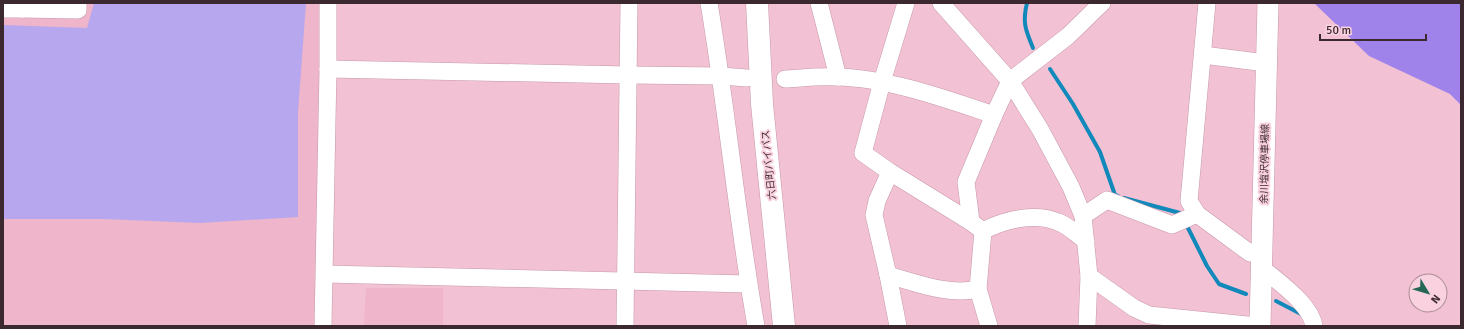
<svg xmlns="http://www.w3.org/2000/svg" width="1464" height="329" viewBox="0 0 1464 329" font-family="Signika,'Noto Sans JP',sans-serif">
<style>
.built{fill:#eeb5cb}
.green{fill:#b7a7ef}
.forest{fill:#9f83eb}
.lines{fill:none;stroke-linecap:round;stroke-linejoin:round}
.stream{stroke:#1289bb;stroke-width:4}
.minor-casing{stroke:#c798aa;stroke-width:18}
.major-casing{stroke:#c798aa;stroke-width:22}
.highway-casing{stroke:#c798aa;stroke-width:23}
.minor{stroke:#fff;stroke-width:17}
.major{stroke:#fff;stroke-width:21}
.highway{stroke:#fff;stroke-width:22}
.labels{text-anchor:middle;stroke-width:4;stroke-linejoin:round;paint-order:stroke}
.street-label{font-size:10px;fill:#3c2930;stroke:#f9d1df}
</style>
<rect width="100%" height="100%" fill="#f2c1d3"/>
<!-- built -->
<g class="built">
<path d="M 78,3 L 328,3 L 323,326 L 3,326 L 3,9 Z"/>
<path d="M 366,288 L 443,288 L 443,326 L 364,326 Z"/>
</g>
<!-- green -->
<path class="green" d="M 94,3 L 306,3 L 298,112 L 298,217 L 200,223 L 104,219 L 3,219 L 3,25 L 87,28 Z"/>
<!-- forest -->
<path class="forest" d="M 1314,3 L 1461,3 L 1461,105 L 1450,94 L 1369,56 Z"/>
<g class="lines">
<!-- stream -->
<g class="stream">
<path d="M 1027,3 C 1022,23 1026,31 1033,48"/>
<path d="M 1050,69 L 1073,104 L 1100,152 L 1115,195 L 1118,196"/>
<path d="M 1124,198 L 1180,213 L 1182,216"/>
<path d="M 1186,224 L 1207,266 L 1219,284 L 1246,294"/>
<path d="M 1276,301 L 1301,314"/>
</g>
<!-- minor casing -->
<g class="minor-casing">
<g id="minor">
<path d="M 709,3 C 727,110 737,219 756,326"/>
<path d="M 819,3 L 838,77"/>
<path d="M 941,3 L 1010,81 L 1040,129 L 1071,187 L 1083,216 L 1089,276 L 1087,326"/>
<path d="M 1207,3 L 1189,201 L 1197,214 L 1250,253 L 1263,254"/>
<path d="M 3,9 L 22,9 L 23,3"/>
<path d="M 22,9 L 78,10 L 78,3"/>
<path d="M 1203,55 L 1266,63"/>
<path d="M 328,69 L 628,75 L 721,76 L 747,78"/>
<path d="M 785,79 C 802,78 820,76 837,77 C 888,78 946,99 994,115"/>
<path d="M 890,172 L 877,201 L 874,215 L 888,275 L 898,326"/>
<path d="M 1083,216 L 1107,200 L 1172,225 L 1197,214"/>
<path d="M 971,222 L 966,182 L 994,115 L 1010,81 L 1068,36 L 1102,3"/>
<path d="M 983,231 C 1004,220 1035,212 1058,222 C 1068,225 1077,235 1086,241"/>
<path d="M 1262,268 C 1278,282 1311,304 1314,326"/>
<path d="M 325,274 L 748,284"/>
<path d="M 888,275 C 917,283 949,296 978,289 L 983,231 L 971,222 L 890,172 L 863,153 L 882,82 L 906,3"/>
<path d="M 1089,276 L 1134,308 L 1149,315 L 1257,326"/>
<path d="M 978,289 L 989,326"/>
<path d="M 323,326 L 328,69 L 328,3"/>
<path d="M 625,326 L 629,3"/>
</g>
</g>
<!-- major casing -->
<g class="major-casing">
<path id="major" d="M 1260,326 L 1268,3"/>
</g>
<!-- highway casing -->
<g class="highway-casing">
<path id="highway" d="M 757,3 L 762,104 L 784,326"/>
</g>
<!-- minor -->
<use href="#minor" class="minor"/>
<!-- major -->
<use href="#major" class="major"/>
<!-- highway -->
<use href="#highway" class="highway"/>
</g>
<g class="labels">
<!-- street labels -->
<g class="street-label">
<text transform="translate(1264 164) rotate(-89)" y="4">余川塩沢停車場線</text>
<text transform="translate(768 165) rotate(-96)" y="4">六日町バイパス</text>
</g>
</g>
<!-- border -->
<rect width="1464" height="329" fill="none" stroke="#3c2930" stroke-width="8"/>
<!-- north arrow -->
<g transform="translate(1428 293) rotate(128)"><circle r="19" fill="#f9d1df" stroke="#ad8e99"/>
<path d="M0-3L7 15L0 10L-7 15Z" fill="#256757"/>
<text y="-6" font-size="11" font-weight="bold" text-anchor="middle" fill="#3c2930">N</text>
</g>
<!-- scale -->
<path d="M1320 34v6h106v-6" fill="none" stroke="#3c2930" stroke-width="2"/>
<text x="1326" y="34" font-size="12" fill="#3c2930" stroke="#f9d1df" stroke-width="3" paint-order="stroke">50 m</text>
</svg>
